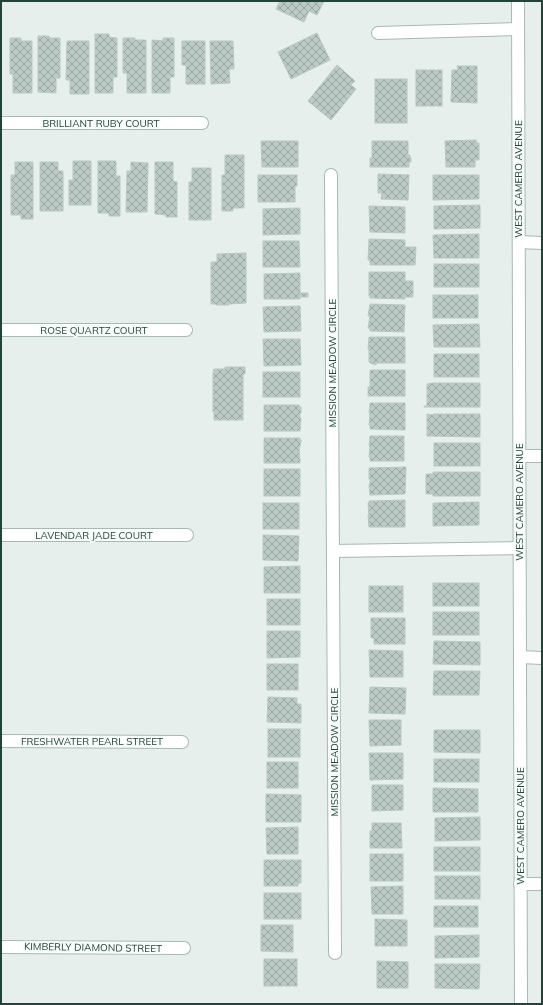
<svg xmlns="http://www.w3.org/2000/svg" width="543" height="1005" viewBox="0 0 543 1005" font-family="Mulish,sans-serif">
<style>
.building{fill:url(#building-cross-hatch);stroke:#b8c9c2}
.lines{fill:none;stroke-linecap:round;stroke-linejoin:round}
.street-casing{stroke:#a8b8b2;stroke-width:14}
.street{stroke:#fff;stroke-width:12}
.labels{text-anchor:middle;stroke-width:4;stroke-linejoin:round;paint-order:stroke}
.street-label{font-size:10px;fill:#24423a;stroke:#f7fbf9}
</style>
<defs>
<pattern id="building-cross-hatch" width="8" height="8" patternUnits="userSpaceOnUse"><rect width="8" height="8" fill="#bbcac4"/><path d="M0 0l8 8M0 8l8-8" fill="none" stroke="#98a6a0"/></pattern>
</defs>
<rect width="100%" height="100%" fill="#e6efeb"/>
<!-- building -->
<g class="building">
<path d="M 280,1 L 324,1 L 317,15 L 309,11 L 304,22 L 276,9 Z"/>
<path d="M 317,33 L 330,60 L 291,79 L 278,52 Z"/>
<path d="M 95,34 L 109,34 L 109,37 L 117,38 L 117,77 L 113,77 L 113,93 L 95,93 Z"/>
<path d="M 38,36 L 49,36 L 49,38 L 60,38 L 60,78 L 56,78 L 56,93 L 38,92 Z"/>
<path d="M 10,38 L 21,38 L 21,41 L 32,41 L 32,93 L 13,93 L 13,74 L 10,74 Z"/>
<path d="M 123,38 L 135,38 L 135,40 L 146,40 L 146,93 L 127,93 L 127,73 L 123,73 Z"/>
<path d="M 163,38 L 174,38 L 174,77 L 170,77 L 170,93 L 152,93 L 152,40 L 163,41 Z"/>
<path d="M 67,41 L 89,41 L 89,94 L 70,94 L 70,80 L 66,80 Z"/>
<path d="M 182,41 L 205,41 L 205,84 L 186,84 L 186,65 L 182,65 Z"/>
<path d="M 210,41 L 233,41 L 234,69 L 229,69 L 230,83 L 211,84 Z"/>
<path d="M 337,65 L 355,81 L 351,85 L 356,89 L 331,120 L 308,101 Z"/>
<path d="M 457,66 L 477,66 L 477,103 L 451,102 L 452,70 L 458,70 Z"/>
<rect x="416" y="70" width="26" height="36"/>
<rect x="375" y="79" width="32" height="44"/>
<path d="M 476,140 L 477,143 L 479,143 L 479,160 L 475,160 L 475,167 L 446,167 L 445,141 Z"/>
<path d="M 261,141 L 298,141 L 298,167 L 262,167 Z"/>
<path d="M 372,141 L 408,141 L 408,155 L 410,155 L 410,158 L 411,158 L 411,162 L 409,162 L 409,167 L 370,167 L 370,158 L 372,158 Z"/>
<path d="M 225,155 L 244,155 L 244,208 L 233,208 L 233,211 L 222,211 L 222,175 L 225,175 Z"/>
<path d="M 73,161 L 91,161 L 91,205 L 69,205 L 69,180 L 73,180 Z"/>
<path d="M 98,161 L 116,161 L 116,176 L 120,176 L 120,216 L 109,216 L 109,213 L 98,213 Z"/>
<path d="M 15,162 L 33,162 L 33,219 L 21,219 L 21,215 L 11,215 L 11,175 L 15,175 Z"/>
<path d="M 40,162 L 58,162 L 58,171 L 63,171 L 63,211 L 40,211 Z"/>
<path d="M 131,162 L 148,163 L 147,212 L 126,212 L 127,171 L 131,171 Z"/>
<path d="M 155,162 L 173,162 L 173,181 L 177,182 L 177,217 L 166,217 L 166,215 L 155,214 Z"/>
<path d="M 192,168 L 211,168 L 211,220 L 189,220 L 189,182 L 192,182 Z"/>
<path d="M 378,174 L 409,175 L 408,200 L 381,199 L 382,193 L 378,193 Z"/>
<path d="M 258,175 L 297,175 L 297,186 L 295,186 L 295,202 L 258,202 Z"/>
<path d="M 433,175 L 479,175 L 479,199 L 433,200 Z"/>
<path d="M 480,205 L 480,228 L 434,229 L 434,206 Z"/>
<path d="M 369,206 L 405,207 L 405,233 L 370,232 Z"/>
<path d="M 300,208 L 300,234 L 263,235 L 263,209 Z"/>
<path d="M 479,234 L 479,258 L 434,258 L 433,235 Z"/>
<path d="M 369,239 L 405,240 L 405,247 L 416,247 L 415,265 L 370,265 L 370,260 L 368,260 Z"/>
<path d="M 263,241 L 299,241 L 300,267 L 263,267 Z"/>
<path d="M 246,253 L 246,303 L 229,304 L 229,305 L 216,305 L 216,304 L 211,304 L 211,262 L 217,262 L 217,254 Z"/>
<rect x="434" y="264" width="45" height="23"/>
<path d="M 369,272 L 405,272 L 405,281 L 413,281 L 413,297 L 405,297 L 405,299 L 370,298 L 370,296 L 369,296 Z"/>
<path d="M 300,273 L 300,293 L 308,293 L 308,297 L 300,297 L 300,299 L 264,299 L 264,274 Z"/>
<rect x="433" y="295" width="45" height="23"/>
<path d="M 370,304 L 405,305 L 404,332 L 370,331 L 370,328 L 368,328 L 370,316 L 368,316 Z"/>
<path d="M 300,306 L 301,331 L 264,332 L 263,307 Z"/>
<path d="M 479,324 L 480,347 L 434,347 L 433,325 Z"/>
<path d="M 369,337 L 405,337 L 405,363 L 376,363 L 376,365 L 370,363 L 369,361 L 369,349 L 368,349 Z"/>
<path d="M 263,339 L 300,339 L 301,365 L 264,366 Z"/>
<rect x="434" y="354" width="45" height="23"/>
<path d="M 225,367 L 245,367 L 245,374 L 243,374 L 243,420 L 214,420 L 214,412 L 213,412 L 213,373 L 214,369 L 225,369 Z"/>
<path d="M 370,370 L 405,370 L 405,396 L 368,396 L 368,387 L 370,387 Z"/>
<rect x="263" y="372" width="37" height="25"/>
<path d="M 433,383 L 480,383 L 480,407 L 424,407 L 424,406 L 427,406 L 427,384 Z"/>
<path d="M 370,403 L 405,403 L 405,430 L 370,429 L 370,425 L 369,425 L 370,413 L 369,413 Z"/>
<path d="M 264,405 L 299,405 L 300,407 L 301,407 L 301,413 L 300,413 L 300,418 L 301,418 L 300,431 L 264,431 Z"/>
<path d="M 427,414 L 433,415 L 433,414 L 480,414 L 480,437 L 427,436 Z"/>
<path d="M 370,436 L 404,436 L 404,461 L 370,461 L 370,457 L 369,457 L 370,446 L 369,446 Z"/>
<path d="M 264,438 L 300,438 L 300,440 L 301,440 L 300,447 L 299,447 L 300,460 L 300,463 L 264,463 Z"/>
<rect x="434" y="443" width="46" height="23"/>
<path d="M 406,467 L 405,494 L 370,495 L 369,484 L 370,484 L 370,479 L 369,479 L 369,468 Z"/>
<rect x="264" y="469" width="36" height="27"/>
<path d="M 433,472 L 480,472 L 480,496 L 433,496 L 433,494 L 426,494 L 426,474 L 433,474 Z"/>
<path d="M 405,500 L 405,527 L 369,527 L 368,515 L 369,515 L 368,503 L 369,503 L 369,501 Z"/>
<path d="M 479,502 L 479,525 L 433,526 L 433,503 Z"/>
<rect x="263" y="503" width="36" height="26"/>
<path d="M 263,535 L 299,536 L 298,561 L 263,560 Z"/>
<path d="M 300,566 L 300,593 L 264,593 L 264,567 Z"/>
<rect x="433" y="583" width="46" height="23"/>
<rect x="369" y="586" width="34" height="26"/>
<rect x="267" y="599" width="33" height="26"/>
<rect x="433" y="612" width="46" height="23"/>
<path d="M 371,618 L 405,618 L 405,644 L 374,644 L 374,638 L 371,638 Z"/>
<path d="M 267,631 L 300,631 L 300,657 L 267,658 Z"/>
<path d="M 434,641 L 480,642 L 480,665 L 433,664 Z"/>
<path d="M 369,650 L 403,651 L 403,677 L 370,677 Z"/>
<rect x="267" y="664" width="31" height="26"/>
<path d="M 434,671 L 480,671 L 479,695 L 433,695 Z"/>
<path d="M 370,687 L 406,688 L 405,714 L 369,713 Z"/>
<path d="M 268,697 L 297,698 L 297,704 L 301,704 L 301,723 L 267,722 Z"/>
<path d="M 369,720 L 401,720 L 401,745 L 370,746 Z"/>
<rect x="268" y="729" width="32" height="28"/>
<path d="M 434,730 L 480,730 L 480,753 L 434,752 Z"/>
<path d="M 369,753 L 403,753 L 403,779 L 370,780 Z"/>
<rect x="434" y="759" width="45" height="23"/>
<rect x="267" y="762" width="31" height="26"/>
<path d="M 372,785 L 403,785 L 403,810 L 372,811 Z"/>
<path d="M 433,788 L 478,789 L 478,812 L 433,812 Z"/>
<path d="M 266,794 L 301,795 L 301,822 L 266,822 Z"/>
<path d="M 480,817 L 480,840 L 435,841 L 435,818 Z"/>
<path d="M 372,823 L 401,823 L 402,848 L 370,848 L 370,831 L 372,831 Z"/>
<path d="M 298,827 L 298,854 L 267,854 L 266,828 Z"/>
<rect x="434" y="847" width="46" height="24"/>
<rect x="370" y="854" width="33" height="27"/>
<path d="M 264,860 L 301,860 L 301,883 L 298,883 L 298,886 L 264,886 Z"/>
<rect x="435" y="876" width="45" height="23"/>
<path d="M 403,886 L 403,914 L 372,914 L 371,887 Z"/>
<rect x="264" y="893" width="37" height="26"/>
<rect x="434" y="906" width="44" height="21"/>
<path d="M 375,919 L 407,920 L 407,946 L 375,946 Z"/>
<path d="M 261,925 L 293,925 L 293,952 L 261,951 Z"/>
<path d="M 479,935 L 479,957 L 435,958 L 435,936 Z"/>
<rect x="264" y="959" width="33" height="27"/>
<path d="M 377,961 L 408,962 L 408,988 L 377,988 Z"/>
<path d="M 435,964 L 480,964 L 479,989 L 435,988 Z"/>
</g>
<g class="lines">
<!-- street casing -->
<g class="street-casing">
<g id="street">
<path d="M 518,1 L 521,1004"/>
<path d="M 378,33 L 518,29"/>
<path d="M 1,123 L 202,123"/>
<path d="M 331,175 L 335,953"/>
<path d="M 519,242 L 542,243"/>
<path d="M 1,330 L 186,330"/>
<path d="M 519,456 L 542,456"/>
<path d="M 1,535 L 187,535"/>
<path d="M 333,551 L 519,548"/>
<path d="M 520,657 L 542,658"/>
<path d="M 1,741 L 182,742"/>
<path d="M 520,884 L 542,884"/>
<path d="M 1,947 L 184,948"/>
</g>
</g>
<!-- street -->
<use href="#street" class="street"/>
</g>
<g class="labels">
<!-- street labels -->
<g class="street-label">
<text x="101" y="127">BRILLIANT RUBY COURT</text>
<text transform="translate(518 179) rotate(-90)" y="4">WEST CAMERO AVENUE</text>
<text x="94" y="334">ROSE QUARTZ COURT</text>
<text transform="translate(332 363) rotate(-90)" y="4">MISSION MEADOW CIRCLE</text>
<text transform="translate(519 502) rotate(-90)" y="4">WEST CAMERO AVENUE</text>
<text x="94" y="539">LAVENDAR JADE COURT</text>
<text x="92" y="745">FRESHWATER PEARL STREET</text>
<text transform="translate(334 752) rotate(-90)" y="4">MISSION MEADOW CIRCLE</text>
<text transform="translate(520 826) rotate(-90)" y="4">WEST CAMERO AVENUE</text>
<text transform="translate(93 947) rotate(1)" y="4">KIMBERLY DIAMOND STREET</text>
</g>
</g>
<!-- border -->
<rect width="543" height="1005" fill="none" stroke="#24423a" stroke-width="4"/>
</svg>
